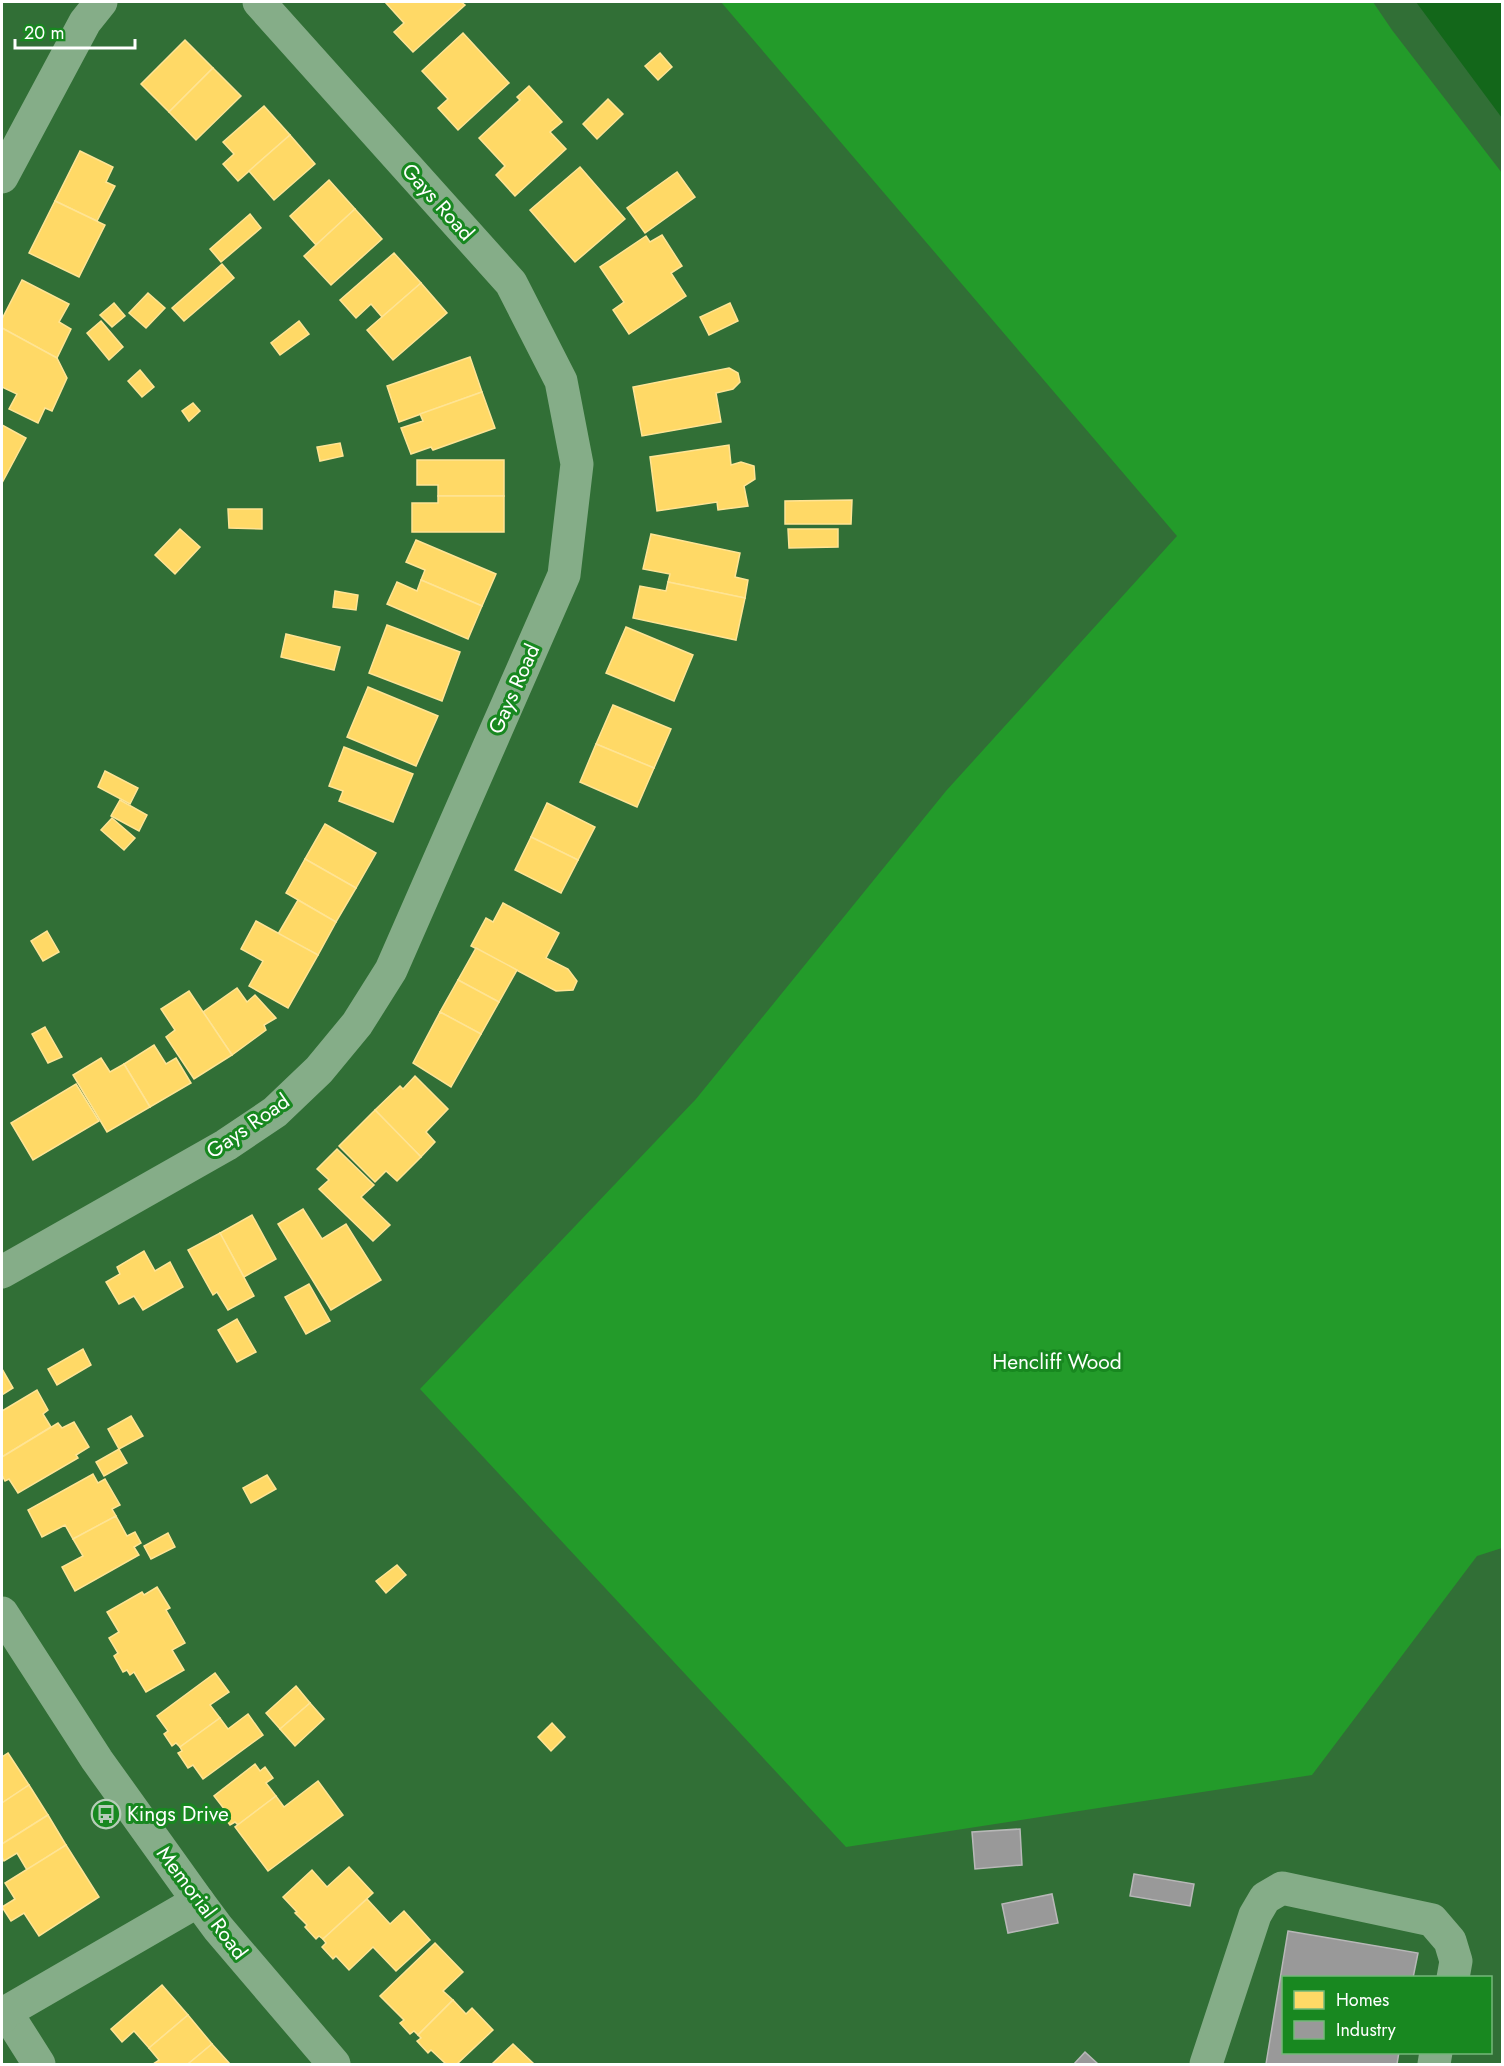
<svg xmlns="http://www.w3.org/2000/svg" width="1504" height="2066" viewBox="0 0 1504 2066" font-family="Jost,sans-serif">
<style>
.green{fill:#239b2a}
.water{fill:#13671a}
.homes{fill:#ffd966;stroke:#ffe494;stroke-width:1.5}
.industry{fill:#999;stroke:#b8b8b8;stroke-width:1.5}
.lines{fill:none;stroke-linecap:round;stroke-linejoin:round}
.minor{stroke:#85ad88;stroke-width:33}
.labels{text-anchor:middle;stroke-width:6;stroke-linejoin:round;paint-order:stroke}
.street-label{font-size:21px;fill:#fff;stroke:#188820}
.park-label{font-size:21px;fill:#fcfffc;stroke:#188820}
.poi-label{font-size:21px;fill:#fff;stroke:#188820;text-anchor:start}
</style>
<rect width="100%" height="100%" fill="#316f36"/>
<!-- green -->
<path class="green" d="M 721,2 L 1373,2 L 1392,30 L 1502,173 L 1502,1548 L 1477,1556 L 1312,1775 L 846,1847 L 420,1389 L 696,1099 L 946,791 L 1177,536 Z"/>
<!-- water -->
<path class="water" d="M 1416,2 L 1502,2 L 1502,118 Z"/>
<!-- homes -->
<g class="homes">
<path d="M 385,2 L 461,2 L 465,5 L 413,52 L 394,32 L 404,23 Z"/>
<path d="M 463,33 L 509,83 L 458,130 L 438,108 L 448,99 L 422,71 Z"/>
<path d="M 185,40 L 213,68 L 169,112 L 141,84 Z"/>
<path d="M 660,53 L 672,67 L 658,80 L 645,66 Z"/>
<path d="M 213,68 L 241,96 L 196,140 L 169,112 Z"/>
<path d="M 529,86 L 562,122 L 550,132 L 566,149 L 515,196 L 496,175 L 505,166 L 479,138 L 520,100 L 517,97 Z"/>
<path d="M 608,99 L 623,114 L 597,139 L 583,124 Z"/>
<path d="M 264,106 L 290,135 L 238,181 L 223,164 L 234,154 L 223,142 Z"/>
<path d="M 290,135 L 315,164 L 274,200 L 249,171 Z"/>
<path d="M 80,151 L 113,167 L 106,182 L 115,186 L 97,221 L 55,201 Z"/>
<path d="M 580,167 L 625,219 L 575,262 L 530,210 Z"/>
<path d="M 677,172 L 695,197 L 645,233 L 627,208 Z"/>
<path d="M 329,180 L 355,209 L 316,245 L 290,216 Z"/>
<path d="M 55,201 L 105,225 L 79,277 L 29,253 Z"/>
<path d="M 355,209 L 382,239 L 331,285 L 304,256 Z"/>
<path d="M 250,214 L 261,228 L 221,262 L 210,249 Z"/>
<path d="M 662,235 L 682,266 L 671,273 L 686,296 L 629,334 L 613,310 L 624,302 L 600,267 L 646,236 L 650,242 Z"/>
<path d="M 394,253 L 421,283 L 382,317 L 371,304 L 356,318 L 340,300 Z"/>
<path d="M 222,264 L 234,278 L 184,321 L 172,308 Z"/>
<path d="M 22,280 L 69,304 L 59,322 L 71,329 L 57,358 L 2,328 L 2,319 Z"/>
<path d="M 421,283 L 447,313 L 393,360 L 367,330 Z"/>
<path d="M 148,293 L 165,308 L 146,328 L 129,313 Z"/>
<path d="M 114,303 L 125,316 L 112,327 L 100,315 Z"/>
<path d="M 730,303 L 738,321 L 709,335 L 700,317 Z"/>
<path d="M 101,321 L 123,347 L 109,360 L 87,333 Z"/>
<path d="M 299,321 L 309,334 L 280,355 L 271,343 Z"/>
<path d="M 2,328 L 57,358 L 67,378 L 52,411 L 45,408 L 38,423 L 9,409 L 17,394 L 2,387 Z"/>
<path d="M 470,357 L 482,392 L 399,422 L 387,386 Z"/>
<path d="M 729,368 L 738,373 L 740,382 L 733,389 L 716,393 L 721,422 L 642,436 L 633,387 Z"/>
<path d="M 140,370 L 154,387 L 142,397 L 128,381 Z"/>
<path d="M 482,392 L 495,428 L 433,450 L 431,447 L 411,454 L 401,428 L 423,421 L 420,414 Z"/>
<path d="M 193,403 L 200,411 L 189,421 L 182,411 Z"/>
<path d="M 2,425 L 26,438 L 2,483 Z"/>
<path d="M 340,443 L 343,456 L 320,461 L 317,447 Z"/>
<path d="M 729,445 L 731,465 L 741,462 L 754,466 L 755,479 L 744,486 L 748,506 L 718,510 L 717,502 L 657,511 L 650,457 Z"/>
<path d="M 417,460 L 504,460 L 504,496 L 438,496 L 438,485 L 417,485 Z"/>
<path d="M 438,496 L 504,496 L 504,532 L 412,532 L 412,503 L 438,503 Z"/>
<path d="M 852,500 L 851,524 L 785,524 L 785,501 Z"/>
<path d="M 228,509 L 262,509 L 262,529 L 229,528 Z"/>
<path d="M 180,529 L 200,547 L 175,574 L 155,555 Z"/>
<path d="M 788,529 L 838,529 L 838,547 L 789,548 Z"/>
<path d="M 651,534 L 740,553 L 735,577 L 748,580 L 745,598 L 668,582 L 670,574 L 643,569 Z"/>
<path d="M 416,540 L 496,574 L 482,606 L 421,580 L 425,570 L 406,562 Z"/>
<path d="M 421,580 L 482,606 L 468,639 L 387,604 L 397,582 L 417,591 Z"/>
<path d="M 668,582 L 745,598 L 736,640 L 633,618 L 640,586 L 666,591 Z"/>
<path d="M 335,591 L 358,595 L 356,610 L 333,607 Z"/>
<path d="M 387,625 L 460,652 L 442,701 L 369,673 Z"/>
<path d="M 626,627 L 693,655 L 674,701 L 606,673 Z"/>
<path d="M 286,634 L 340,647 L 334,670 L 281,657 Z"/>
<path d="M 368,687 L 438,716 L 416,766 L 347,737 Z"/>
<path d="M 613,705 L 671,729 L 654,768 L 596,744 Z"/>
<path d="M 596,744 L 654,768 L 637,807 L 580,782 Z"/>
<path d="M 344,747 L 413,774 L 393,822 L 339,801 L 343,791 L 329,786 Z"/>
<path d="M 105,771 L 138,788 L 130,804 L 98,787 Z"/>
<path d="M 120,800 L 147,815 L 139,831 L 111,816 Z"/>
<path d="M 547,803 L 595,827 L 578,860 L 531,837 Z"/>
<path d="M 112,818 L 135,838 L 124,850 L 101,830 Z"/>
<path d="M 325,824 L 376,853 L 356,888 L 305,859 Z"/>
<path d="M 531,837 L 578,860 L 561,893 L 515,870 Z"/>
<path d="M 305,859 L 356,888 L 336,922 L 286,893 Z"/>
<path d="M 298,900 L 336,922 L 318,955 L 278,934 Z"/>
<path d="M 503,903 L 559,933 L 546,958 L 568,969 L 577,981 L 573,990 L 556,991 L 471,946 L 486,918 L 493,922 Z"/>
<path d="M 256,921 L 318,955 L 288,1008 L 249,986 L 263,961 L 241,949 Z"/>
<path d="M 47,931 L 59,952 L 43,961 L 31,941 Z"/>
<path d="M 476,948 L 517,970 L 499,1002 L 458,980 Z"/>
<path d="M 458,980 L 499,1002 L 481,1034 L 440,1012 Z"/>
<path d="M 237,988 L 247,1002 L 255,995 L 276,1018 L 264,1025 L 266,1030 L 232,1055 L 203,1012 Z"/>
<path d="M 189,991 L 232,1055 L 194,1079 L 166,1037 L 175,1030 L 161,1009 Z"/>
<path d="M 440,1012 L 481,1034 L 451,1087 L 413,1063 Z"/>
<path d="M 45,1027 L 62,1057 L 48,1063 L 32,1034 Z"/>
<path d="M 154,1045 L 166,1064 L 176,1058 L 191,1083 L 150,1107 L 124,1064 Z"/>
<path d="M 101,1058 L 110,1072 L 124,1064 L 150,1107 L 107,1132 L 73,1075 Z"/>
<path d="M 415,1076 L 448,1109 L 426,1132 L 435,1142 L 421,1157 L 375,1110 L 400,1086 L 403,1089 Z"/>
<path d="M 76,1084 L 99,1121 L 33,1160 L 11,1123 Z"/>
<path d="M 375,1110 L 421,1157 L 397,1181 L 386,1171 L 375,1182 L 339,1146 Z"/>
<path d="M 337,1149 L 374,1185 L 361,1197 L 390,1225 L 373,1241 L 319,1189 L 329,1180 L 317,1169 Z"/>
<path d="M 303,1209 L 322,1239 L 346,1224 L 381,1280 L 331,1310 L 278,1224 Z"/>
<path d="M 252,1215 L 276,1259 L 244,1277 L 220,1233 Z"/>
<path d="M 220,1233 L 254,1296 L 228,1310 L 217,1292 L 213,1295 L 188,1250 Z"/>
<path d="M 144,1251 L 155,1271 L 170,1262 L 183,1287 L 143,1310 L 134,1296 L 119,1304 L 106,1282 L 120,1274 L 117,1267 Z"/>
<path d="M 309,1284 L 330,1321 L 306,1334 L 285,1297 Z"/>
<path d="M 237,1319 L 256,1352 L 237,1362 L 218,1330 Z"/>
<path d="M 83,1349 L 91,1365 L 57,1385 L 48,1369 Z"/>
<path d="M 2,1369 L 13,1388 L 2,1395 Z"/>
<path d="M 37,1390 L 48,1410 L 43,1414 L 51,1427 L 2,1457 L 2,1411 Z"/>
<path d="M 131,1416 L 143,1436 L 119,1449 L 108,1429 Z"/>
<path d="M 74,1422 L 89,1447 L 76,1455 L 78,1458 L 18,1493 L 9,1479 L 5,1481 L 2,1475 L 2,1457 L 58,1423 L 62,1428 Z"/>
<path d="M 119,1449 L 127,1463 L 104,1476 L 96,1462 Z"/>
<path d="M 93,1474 L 98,1483 L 105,1479 L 120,1505 L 112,1509 L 116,1516 L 73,1539 L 65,1525 L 42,1537 L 28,1510 Z"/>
<path d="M 267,1475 L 276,1489 L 251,1503 L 243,1488 Z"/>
<path d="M 116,1516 L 127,1536 L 135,1532 L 141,1543 L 134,1547 L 139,1555 L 75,1591 L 62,1567 L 83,1556 L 73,1539 Z"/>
<path d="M 168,1533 L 175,1547 L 151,1559 L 144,1546 Z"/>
<path d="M 397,1565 L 406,1575 L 386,1593 L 376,1581 Z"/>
<path d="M 157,1587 L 170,1608 L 166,1610 L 185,1643 L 172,1650 L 184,1670 L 146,1692 L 134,1672 L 130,1675 L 127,1670 L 123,1672 L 114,1656 L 118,1653 L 109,1638 L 119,1632 L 107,1612 L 142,1592 L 144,1595 Z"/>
<path d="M 215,1673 L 229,1692 L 210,1705 L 220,1718 L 180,1747 L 176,1743 L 172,1746 L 164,1734 L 168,1731 L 157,1716 Z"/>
<path d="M 296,1686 L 310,1703 L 280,1729 L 266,1713 Z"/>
<path d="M 310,1703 L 324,1719 L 295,1746 L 280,1729 Z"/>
<path d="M 248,1714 L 263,1735 L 203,1779 L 193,1765 L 188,1768 L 178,1753 L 182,1751 L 180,1747 L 220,1718 L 228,1729 Z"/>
<path d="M 552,1723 L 565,1737 L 551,1751 L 538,1737 Z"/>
<path d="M 8,1753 L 29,1785 L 2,1803 L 2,1757 Z"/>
<path d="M 255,1764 L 260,1771 L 265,1767 L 273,1778 L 266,1783 L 276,1796 L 238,1825 L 235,1822 L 230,1825 L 221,1813 L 225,1810 L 214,1796 Z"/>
<path d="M 318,1781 L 343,1815 L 268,1871 L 235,1827 L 276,1796 L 284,1807 Z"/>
<path d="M 29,1785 L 48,1815 L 2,1844 L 2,1803 Z"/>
<path d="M 48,1815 L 66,1845 L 27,1870 L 17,1853 L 4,1861 L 2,1857 L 2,1844 Z"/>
<path d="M 66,1845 L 99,1897 L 39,1936 L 24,1913 L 11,1921 L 2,1907 L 15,1899 L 5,1883 Z"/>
<path d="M 349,1867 L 373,1893 L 323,1939 L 319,1936 L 316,1939 L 305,1927 L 307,1925 L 295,1913 L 297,1912 L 283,1897 L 312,1870 L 327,1887 Z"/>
<path d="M 367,1899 L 390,1924 L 404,1911 L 430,1940 L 396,1971 L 373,1947 L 349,1970 L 336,1956 L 333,1959 L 322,1947 L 326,1943 L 323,1939 Z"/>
<path d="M 435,1943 L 463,1972 L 443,1991 L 453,2000 L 418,2035 L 414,2031 L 410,2034 L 400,2023 L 404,2020 L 380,1996 Z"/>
<path d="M 162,1985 L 188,2015 L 149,2048 L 134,2031 L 122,2042 L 111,2029 Z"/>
<path d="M 453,2000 L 466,2014 L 472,2008 L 493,2030 L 457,2064 L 446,2064 L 431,2050 L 428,2053 L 417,2041 L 421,2038 L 418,2035 Z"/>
<path d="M 188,2015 L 212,2044 L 188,2064 L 153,2064 L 159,2060 L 149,2048 Z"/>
<path d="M 212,2044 L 230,2064 L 188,2064 Z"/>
<path d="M 513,2044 L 534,2064 L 492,2064 Z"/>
</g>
<!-- industry -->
<g class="industry">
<path d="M 1020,1829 L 1022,1865 L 975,1869 L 972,1832 Z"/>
<path d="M 1134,1874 L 1194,1884 L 1190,1906 L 1130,1896 Z"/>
<path d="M 1052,1894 L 1058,1923 L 1008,1933 L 1002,1904 Z"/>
<path d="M 1288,1931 L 1418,1953 L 1413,1978 L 1284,1978 L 1284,2052 L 1399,2052 L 1397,2064 L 1266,2064 Z"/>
<path d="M 1085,2052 L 1098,2064 L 1074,2064 Z"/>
</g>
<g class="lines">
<!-- minor -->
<g class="minor">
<path d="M 2,177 L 85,22 L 101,2"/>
<path d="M 2,1272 L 226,1145 L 275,1112 L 319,1070 L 357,1024 L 391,970 L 564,575 L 577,464 L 561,381 L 511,283 L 259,2"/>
<path d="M 2,1613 L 97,1760 L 198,1901 L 218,1928 L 334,2064"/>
<path d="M 6,2012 L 39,2064"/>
<path d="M 2,2017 L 6,2012 L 198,1901"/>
<path d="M 1206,2064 L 1255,1915 L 1265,1898 L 1282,1888 L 1432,1920 L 1450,1941 L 1456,1961 L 1453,1978"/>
<path d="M 1434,2064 L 1436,2052"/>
</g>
</g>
<!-- icons -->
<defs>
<g id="bus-ring" transform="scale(1.5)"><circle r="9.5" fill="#188820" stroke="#b7cdb9" stroke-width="1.5"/><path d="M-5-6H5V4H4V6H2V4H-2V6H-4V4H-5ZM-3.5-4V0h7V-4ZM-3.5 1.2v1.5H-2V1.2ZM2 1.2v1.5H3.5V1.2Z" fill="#b7cdb9"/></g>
</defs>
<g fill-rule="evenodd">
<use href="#bus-ring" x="106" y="1814"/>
</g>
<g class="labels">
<!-- street labels -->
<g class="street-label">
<text transform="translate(438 202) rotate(48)" y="7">Gays Road</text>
<text transform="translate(514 689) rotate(-66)" y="7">Gays Road</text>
<text transform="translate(248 1126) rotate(-35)" y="7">Gays Road</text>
<text transform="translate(202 1903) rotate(53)" y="7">Memorial Road</text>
</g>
<!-- park labels -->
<g class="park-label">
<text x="1057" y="1369">Hencliff Wood</text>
</g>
<!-- poi labels -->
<g class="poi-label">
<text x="127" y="1821">Kings Drive</text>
</g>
</g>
<!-- border -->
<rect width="1504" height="2066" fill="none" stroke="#ffffff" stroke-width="6"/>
<!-- legend -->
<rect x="1282" y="1976" width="210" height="78" fill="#188820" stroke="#74b879" stroke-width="1.5"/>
<rect x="1294" y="1991" width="30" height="18" fill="#ffd966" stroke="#74b879" stroke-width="1.5"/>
<text x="1336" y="2006" font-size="18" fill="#ffffff">Homes</text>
<rect x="1294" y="2021" width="30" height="18" fill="#999999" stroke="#74b879" stroke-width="1.5"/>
<text x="1336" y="2036" font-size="18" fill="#ffffff">Industry</text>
<!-- scale -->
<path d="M15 39v9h120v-9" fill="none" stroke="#ffffff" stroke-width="3"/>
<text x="24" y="39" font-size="18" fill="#ffffff" stroke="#188820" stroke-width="4.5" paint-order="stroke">20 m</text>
</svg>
